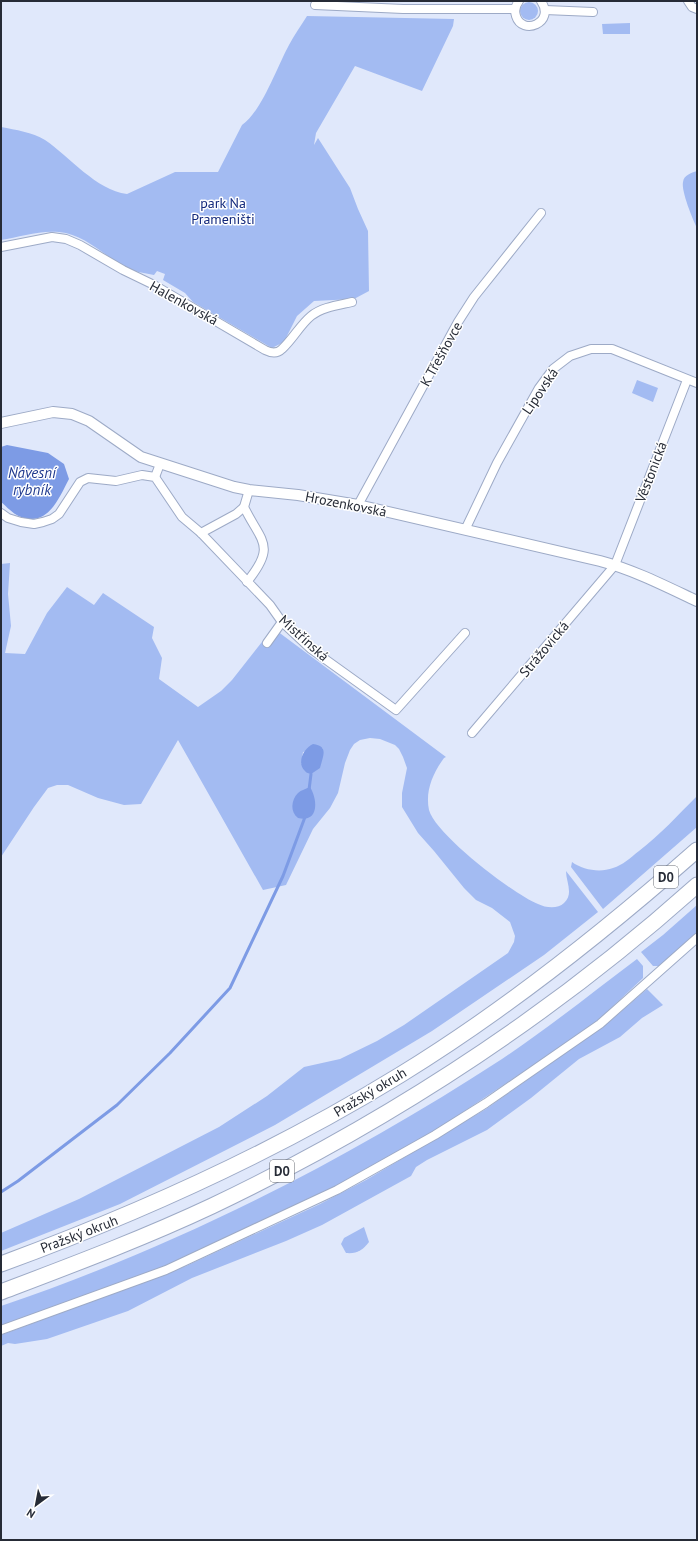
<svg xmlns="http://www.w3.org/2000/svg" width="698" height="1541" viewBox="0 0 698 1541" font-family="'PT Sans',sans-serif">
<style>
.green{fill:#a3bbf2;fill-rule:evenodd}
.water{fill:#7d9be5}
.lines{fill:none;stroke-linecap:round;stroke-linejoin:round}
.stream{stroke:#7d9be5;stroke-width:3}
.minor-casing{stroke:#9daac6;stroke-width:10}
.tertiary-casing{stroke:#9daac6;stroke-width:12}
.motorway-casing{stroke:#9daac6;stroke-width:17}
.minor{stroke:#fff;stroke-width:8}
.tertiary{stroke:#fff;stroke-width:10}
.motorway{stroke:#fff;stroke-width:15}
.labels{text-anchor:middle;stroke-width:3;stroke-linejoin:round;paint-order:stroke}
.shield{fill:#fff;stroke:#676b72;stroke-width:1}
.shield-label{font-size:13px;font-weight:bold;fill:#262b36}
.park-label{font-size:14px;fill:#11277b;stroke:#fff}
.street-label{font-size:14px;fill:#262b36;stroke:#fff}
.water-label{font-size:15px;font-style:italic;fill:#1f398e;stroke:#fff}
</style>
<rect width="100%" height="100%" fill="#e0e8fb"/>
<!-- green -->
<g class="green">
<circle cx="529" cy="11" r="9"/>
<path d="M 307,16 L 454,19 L 453,26 L 422,91 L 355,66 L 316,133 L 314,145 L 318,138 L 350,188 L 358,209 L 368,231 L 369,291 L 354,299 L 314,301 L 297,316 L 284,342 L 272,348 L 193,302 L 185,293 L 163,280 L 165,274 L 157,271 L 154,275 C 144,273 133,272 124,266 C 103,255 84,234 59,232 C 40,230 19,237 1,240 L 1,127 C 16,130 32,132 45,140 C 70,157 96,190 127,194 L 175,172 L 218,172 L 242,125 C 262,111 277,67 289,45 C 294,35 301,26 307,16 Z"/>
<path d="M 630,23 L 630,34 L 603,34 L 602,24 Z"/>
<path d="M 697,171 L 697,228 C 693,220 681,191 683,182 C 684,175 691,173 697,171 Z"/>
<path d="M 637,380 L 658,388 L 653,402 L 632,393 Z"/>
<path d="M 10,563 L 8,594 L 11,626 L 5,653 L 25,654 L 47,613 L 67,587 L 94,605 L 103,593 L 154,627 L 152,638 L 162,658 L 159,679 L 198,707 L 221,691 L 232,680 L 273,628 L 446,757 L 444,758 C 433,773 425,791 429,810 C 436,835 513,894 538,904 C 546,908 558,909 564,903 C 574,894 566,882 566,871 L 598,912 L 544,955 L 432,1031 L 275,1125 L 120,1204 L 1,1251 L 1,1233 L 79,1199 L 219,1127 L 267,1096 L 304,1067 L 340,1059 L 377,1041 L 404,1025 L 508,953 L 514,942 L 515,936 L 510,922 L 492,908 L 476,900 L 464,888 L 434,851 L 418,833 L 402,807 L 402,793 L 407,768 L 403,757 L 399,749 L 395,745 L 380,739 L 370,738 L 360,740 L 354,744 L 350,750 L 345,763 L 338,793 L 330,808 L 313,829 L 286,885 L 263,890 L 178,740 L 141,804 L 124,805 L 98,798 L 68,785 L 57,785 L 48,788 L 34,807 L 1,857 L 1,564 ZM 323,748 L 301,764 L 303,752 Z"/>
<path d="M 697,796 L 697,827 L 603,909 L 571,867 L 572,862 C 583,870 600,873 613,868 C 623,865 630,858 639,851 C 660,835 678,815 697,796 Z"/>
<path d="M 697,905 L 697,933 L 659,966 L 653,966 L 641,952 L 663,935 Z"/>
<path d="M 637,959 L 643,966 L 643,978 L 592,1026 L 436,1130 L 343,1183 L 157,1270 L 1,1327 L 1,1306 C 178,1246 345,1161 502,1059 C 548,1028 592,993 637,959 Z"/>
<path d="M 647,989 L 663,1005 L 642,1018 L 620,1037 L 579,1059 L 531,1098 L 487,1130 L 427,1160 L 416,1167 L 411,1176 L 322,1225 L 286,1241 L 192,1278 L 128,1311 L 47,1339 L 15,1344 L 8,1343 L 1,1346 L 1,1335 L 186,1266 L 320,1204 L 366,1180 L 486,1109 L 609,1022 Z"/>
<path d="M 364,1227 L 369,1242 C 363,1250 357,1254 346,1253 L 341,1244 L 344,1238 Z"/>
</g>
<!-- water -->
<g class="water">
<path d="M 7,445 L 48,453 L 64,464 L 69,479 C 59,498 48,527 21,517 C 14,515 7,507 1,502 L 1,447 Z"/>
<path d="M 313,744 C 329,746 323,756 320,768 L 311,774 C 309,773 306,773 305,771 C 296,763 304,748 313,744 Z"/>
<path d="M 310,787 C 318,800 319,823 298,818 C 290,812 291,800 298,793 C 301,790 306,789 310,787 Z"/>
</g>
<g class="lines">
<!-- stream -->
<g class="stream">
<path d="M 309,790 L 311,774"/>
<path d="M 1,1192 L 18,1181 L 117,1105 L 170,1053 L 230,988 L 283,876 L 305,817"/>
</g>
<!-- minor casing -->
<g class="minor-casing">
<g id="minor">
<path d="M 519,1 C 515,6 514,10 516,16 C 522,36 556,23 541,1"/>
<path d="M 688,1 L 692,7 L 697,9"/>
<path d="M 315,5 L 403,9 L 515,9"/>
<path d="M 545,10 L 593,12"/>
<path d="M 1,247 L 52,237 L 66,239 L 80,245 L 123,270 L 154,285 L 265,350 C 271,353 277,354 282,349 C 293,339 300,325 311,316 C 322,307 339,305 352,302"/>
<path d="M 155,477 L 160,464"/>
<path d="M 358,505 L 458,322 L 474,297 L 541,213"/>
<path d="M 1,513 L 8,518 L 21,522 L 34,524 L 43,522 L 52,519 L 59,514 L 80,482 L 88,478 L 116,481 L 142,475 L 155,477 L 182,517 L 201,533 L 270,605 L 282,622 L 311,649 L 396,710 L 465,633"/>
<path d="M 465,530 L 497,463 L 539,388 L 553,369 L 570,356 L 591,349 L 612,349 L 697,383"/>
<path d="M 201,533 L 236,514 L 244,507"/>
<path d="M 247,582 C 277,545 261,542 244,507 L 249,490"/>
<path d="M 267,643 L 282,622"/>
<path d="M 472,733 L 615,565 L 687,380"/>
<path d="M 1,1330 L 166,1270 L 337,1190 L 435,1135 L 486,1103 L 600,1024 L 697,938"/>
</g>
</g>
<!-- tertiary casing -->
<g class="tertiary-casing">
<path id="tertiary" d="M 1,423 L 53,412 L 72,414 L 89,421 L 141,457 L 234,487 L 249,490 L 298,495 L 358,505 L 600,561 C 634,570 665,586 697,601"/>
</g>
<!-- motorway casing -->
<g class="motorway-casing">
<g id="motorway">
<path d="M 1,1264 C 140,1213 273,1153 400,1075 C 506,1010 604,932 697,850"/>
<path d="M 1,1292 C 72,1265 144,1238 212,1206 C 388,1122 552,1015 697,885"/>
</g>
</g>
<!-- minor -->
<use href="#minor" class="minor"/>
<!-- tertiary -->
<use href="#tertiary" class="tertiary"/>
<!-- motorway -->
<use href="#motorway" class="motorway"/>
</g>
<g class="labels">
<!-- shield labels -->
<g class="shield">
<rect x="654" y="866" width="24" height="22" rx="3"/>
<rect x="270" y="1160" width="24" height="22" rx="3"/>
</g>
<g class="shield-label">
<text x="666" y="882">D0</text>
<text x="282" y="1176">D0</text>
</g>
<!-- park labels -->
<g class="park-label">
<text x="223" y="208">park Na<tspan x="223" dy="16">Prameništi</tspan></text>
</g>
<!-- street labels -->
<g class="street-label">
<text transform="translate(184 303) rotate(29)" y="5">Halenkovská</text>
<text transform="translate(441 354) rotate(-61)" y="5">K Třešňovce</text>
<text transform="translate(540 391) rotate(-56)" y="5">Lipovská</text>
<text transform="translate(651 472) rotate(-69)" y="5">Věstonická</text>
<text transform="translate(346 504) rotate(11)" y="5">Hrozenkovská</text>
<text transform="translate(304 638) rotate(42)" y="5">Mistřínská</text>
<text transform="translate(544 649) rotate(-50)" y="5">Strážovická</text>
<text transform="translate(370 1092) rotate(-31)" y="5">Pražský okruh</text>
<text transform="translate(79 1234) rotate(-21)" y="5">Pražský okruh</text>
</g>
<!-- water labels -->
<g class="water-label">
<text x="32" y="478">Návesní<tspan x="32" dy="17">rybník</tspan></text>
</g>
</g>
<!-- border -->
<rect width="698" height="1541" fill="none" stroke="#262b36" stroke-width="4"/>
<!-- north arrow -->
<g transform="translate(36 1505) rotate(212)" stroke="#ffffff" stroke-width="3" paint-order="stroke">
<path d="M0-3L7 15L0 10L-7 15Z" fill="#262b36"/>
<text y="-6" font-size="11" font-weight="bold" text-anchor="middle" fill="#262b36">N</text>
</g>
</svg>
